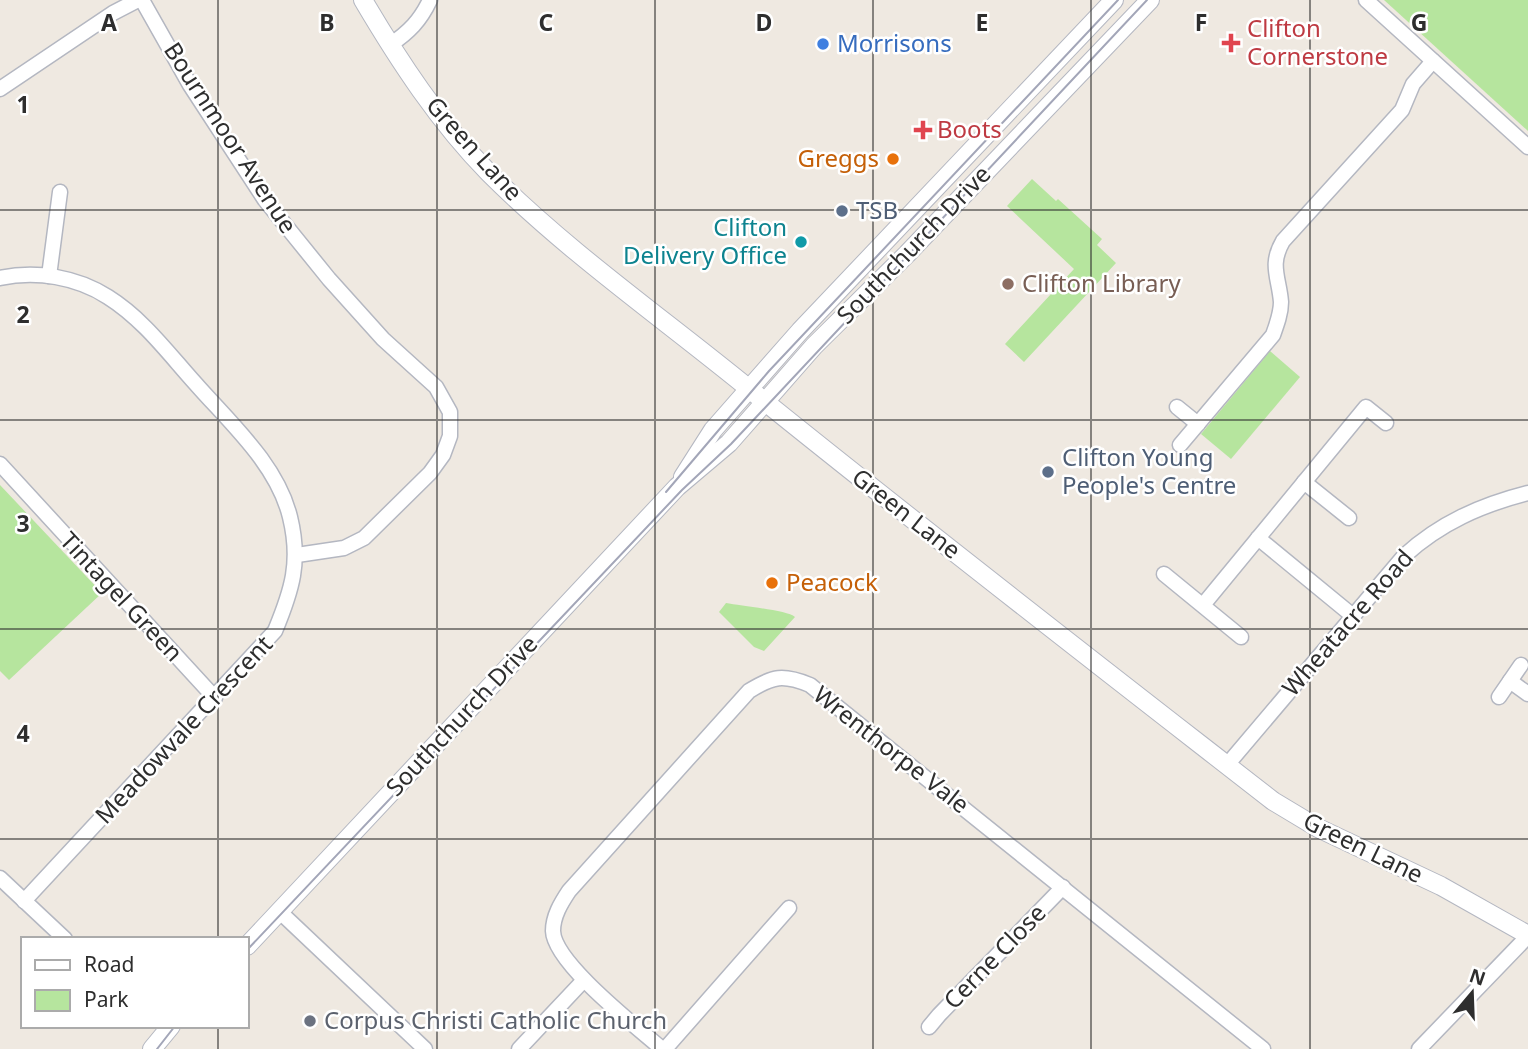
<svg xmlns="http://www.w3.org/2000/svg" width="1528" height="1049" viewBox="0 0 1528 1049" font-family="'Noto Sans',sans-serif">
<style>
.green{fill:#b6e59e}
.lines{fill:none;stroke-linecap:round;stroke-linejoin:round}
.minor-casing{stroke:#b4b7c1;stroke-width:17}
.tertiary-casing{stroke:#b4b7c1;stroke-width:20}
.minor{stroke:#fff;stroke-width:14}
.tertiary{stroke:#fff;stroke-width:18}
.tram{stroke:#a3a6b8;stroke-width:2}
.grid{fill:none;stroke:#2e2e2e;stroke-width:2;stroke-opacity:0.55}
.health-dot{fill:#e0444e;stroke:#fff;stroke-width:2.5}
.shop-dot{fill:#3f7fe0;stroke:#fff;stroke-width:2.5}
.food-dot{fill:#e8710a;stroke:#fff;stroke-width:2.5}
.service-dot{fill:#5c6f8a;stroke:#fff;stroke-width:2.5}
.culture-dot{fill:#0f9aa8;stroke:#fff;stroke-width:2.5}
.education-dot{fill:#8d6e63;stroke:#fff;stroke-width:2.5}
.worship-dot{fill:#6b7280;stroke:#fff;stroke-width:2.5}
.labels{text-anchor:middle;stroke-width:5;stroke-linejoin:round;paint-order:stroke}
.health-label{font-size:24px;fill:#be3a42;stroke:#fff;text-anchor:start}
.shop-label{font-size:24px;fill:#366cbe;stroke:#fff;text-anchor:start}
.street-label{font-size:24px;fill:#2e2e2e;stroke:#fff}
.food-label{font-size:24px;fill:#c56008;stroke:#fff;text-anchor:end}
.service-label{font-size:24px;fill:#4e5e75;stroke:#fff;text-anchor:start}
.culture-label{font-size:24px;fill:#0d838f;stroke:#fff;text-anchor:end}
.education-label{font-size:24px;fill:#785e54;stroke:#fff;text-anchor:start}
.worship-label{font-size:24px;fill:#5b616d;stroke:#fff;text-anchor:start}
.grid-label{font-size:23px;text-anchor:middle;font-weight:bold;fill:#2e2e2e;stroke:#fff;stroke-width:5;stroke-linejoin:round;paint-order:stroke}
</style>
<rect width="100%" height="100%" fill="#efe9e1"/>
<!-- green -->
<g class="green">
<path d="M 1384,0 L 1528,0 L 1528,131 Z"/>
<path d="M 1032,179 L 1056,201 L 1058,199 L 1102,239 L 1097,245 L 1116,263 L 1024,362 L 1005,344 L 1074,269 L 1007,206 Z"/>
<path d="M 1270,351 L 1300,377 L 1231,459 L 1201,434 Z"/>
<path d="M 0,485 L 102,593 L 9,680 L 0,671 Z"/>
<path d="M 726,603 C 741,606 787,610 795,617 L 764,651 L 754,647 L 719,612 Z"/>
</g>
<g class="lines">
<!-- minor casing -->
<g class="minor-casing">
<g id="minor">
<path d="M 142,0 L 190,85 L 265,200 L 329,279 L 383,339 L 436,387 L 450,412 L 450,436 L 443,455 L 430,473 L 364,538 L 344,548 L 297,555"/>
<path d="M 1366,0 L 1528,147"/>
<path d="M 390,45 C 409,32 420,21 430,0"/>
<path d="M 0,89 L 113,13 L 138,0"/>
<path d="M 49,276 L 60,192"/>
<path d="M 0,278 C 36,270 77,277 108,297 C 143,319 168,353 195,383 C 230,423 277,464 290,517 C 301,562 292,590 275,631 L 24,901"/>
<path d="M 1177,407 L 1198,424"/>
<path d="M 1180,445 L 1273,335 C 1277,324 1281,313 1281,302 C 1279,277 1269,265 1283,241 L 1402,110 L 1413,84 L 1433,61"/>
<path d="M 0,464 L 215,698"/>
<path d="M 1304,482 L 1349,518"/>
<path d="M 1258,538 L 1353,616"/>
<path d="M 1164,574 L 1241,637"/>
<path d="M 1203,605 L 1366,407 L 1386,423"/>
<path d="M 1510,681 L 1528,694"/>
<path d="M 1499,697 L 1521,665"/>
<path d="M 1227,765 L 1404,556 C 1440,523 1481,505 1528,493"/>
<path d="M 0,878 L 65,939"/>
<path d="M 279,911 L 425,1049"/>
<path d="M 929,1027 L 939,1015 L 1063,887"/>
<path d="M 519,1049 L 584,980"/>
<path d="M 662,1049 C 637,1027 554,963 553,931 C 553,916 561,903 569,891 L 749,691 C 773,676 783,674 810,685 L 1263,1049"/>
<path d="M 665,1049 L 789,908"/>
<path d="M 1419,1049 L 1528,936"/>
</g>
</g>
<!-- tertiary casing -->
<g class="tertiary-casing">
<g id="tertiary">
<path d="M 363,0 C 399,61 439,122 489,173 C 568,252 661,317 748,388 C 921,528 1097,664 1273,801 L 1318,828 L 1441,886 L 1528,935"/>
<path d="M 683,477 L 713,430 L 800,331 L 1114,0"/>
<path d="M 247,946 L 677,487 L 729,443 L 814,346 L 907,254 L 1150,0"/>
<path d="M 152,1049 L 171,1026"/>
</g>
</g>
<!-- minor -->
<use href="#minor" class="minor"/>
<!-- tertiary -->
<use href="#tertiary" class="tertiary"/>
<!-- tram -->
<g class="tram">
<path d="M 666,492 L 769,371 L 1118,0"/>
<path d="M 247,950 L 682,490 L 731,444 L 1147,0"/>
<path d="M 157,1049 L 175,1026"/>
</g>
</g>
<!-- grid -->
<path class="grid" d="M 218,0 L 218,939M 437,0 L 437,1049M 655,0 L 655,1049M 873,0 L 873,1049M 1091,0 L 1091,1049M 1310,0 L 1310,1049M 0,210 L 1528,210M 0,420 L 1528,420M 0,629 L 1528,629M 0,839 L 1528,839M 218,1026 L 218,1049"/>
<!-- markers -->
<g class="health-dot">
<path d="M1227.5 32.5h7v7h7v7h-7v7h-7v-7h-7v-7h7z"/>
<path d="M919.5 119.5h7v7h7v7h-7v7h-7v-7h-7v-7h7z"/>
</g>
<circle class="shop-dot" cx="823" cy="44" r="7"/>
<g class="food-dot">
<circle cx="893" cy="159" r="7"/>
<circle cx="772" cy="583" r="7"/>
</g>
<g class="service-dot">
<circle cx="842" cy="211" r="7"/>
<circle cx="1048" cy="472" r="7"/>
</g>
<circle class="culture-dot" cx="801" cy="242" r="7"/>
<circle class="education-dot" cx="1008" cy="284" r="7"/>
<circle class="worship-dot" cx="310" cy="1021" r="7"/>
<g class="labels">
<!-- health labels -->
<g class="health-label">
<text x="1247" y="37">Clifton<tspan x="1247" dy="28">Cornerstone</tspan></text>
<text x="937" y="138">Boots</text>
</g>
<!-- shop labels -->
<g class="shop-label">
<text x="837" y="52">Morrisons</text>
</g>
<!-- street labels -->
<g class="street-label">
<text transform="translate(230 138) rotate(57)" y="8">Bournmoor Avenue</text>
<text transform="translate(474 149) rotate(48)" y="8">Green Lane</text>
<text transform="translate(914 245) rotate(-46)" y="8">Southchurch Drive</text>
<text transform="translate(906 514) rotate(38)" y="8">Green Lane</text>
<text transform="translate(121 597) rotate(47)" y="8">Tintagel Green</text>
<text transform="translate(1348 623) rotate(-49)" y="8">Wheatacre Road</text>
<text transform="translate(462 716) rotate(-47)" y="8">Southchurch Drive</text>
<text transform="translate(184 730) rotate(-47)" y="8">Meadowvale Crescent</text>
<text transform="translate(891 750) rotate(38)" y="8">Wrenthorpe Vale</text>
<text transform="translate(1363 848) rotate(26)" y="8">Green Lane</text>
<text transform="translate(995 957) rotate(-46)" y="8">Cerne Close</text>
</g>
<!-- food labels -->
<g class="food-label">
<text x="879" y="167">Greggs</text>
<text x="786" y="591" text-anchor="start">Peacock</text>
</g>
<!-- service labels -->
<g class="service-label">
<text x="856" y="219">TSB</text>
<text x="1062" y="466">Clifton Young<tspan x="1062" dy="28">People's Centre</tspan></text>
</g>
<!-- culture labels -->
<g class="culture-label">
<text x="787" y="236">Clifton<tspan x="787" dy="28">Delivery Office</tspan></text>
</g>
<!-- education labels -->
<g class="education-label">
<text x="1022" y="292">Clifton Library</text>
</g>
<!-- worship labels -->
<g class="worship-label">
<text x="324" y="1029">Corpus Christi Catholic Church</text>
</g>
</g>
<g class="grid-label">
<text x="109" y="31">A</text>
<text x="327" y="31">B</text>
<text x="546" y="31">C</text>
<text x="764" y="31">D</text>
<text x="982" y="31">E</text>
<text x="1201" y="31">F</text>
<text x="1419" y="31">G</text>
<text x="23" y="113">1</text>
<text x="23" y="323">2</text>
<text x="23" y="532">3</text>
<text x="23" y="742">4</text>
</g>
<!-- legend -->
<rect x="21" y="937" width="228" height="91" fill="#ffffff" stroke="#ababab" stroke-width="2"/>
<rect x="35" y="960" width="35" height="10" fill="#ffffff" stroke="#ababab" stroke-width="2"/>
<text x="84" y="972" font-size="21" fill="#2e2e2e">Road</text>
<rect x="35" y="990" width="35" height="21" fill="#b6e59e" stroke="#ababab" stroke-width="2"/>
<text x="84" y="1007" font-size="21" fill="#2e2e2e">Park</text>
<!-- north arrow -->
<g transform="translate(1472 993) rotate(19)" stroke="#ffffff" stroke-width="5" paint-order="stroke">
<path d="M0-5L12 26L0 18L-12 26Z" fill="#2e2e2e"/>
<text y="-10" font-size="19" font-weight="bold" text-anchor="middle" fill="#2e2e2e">N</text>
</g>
</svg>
